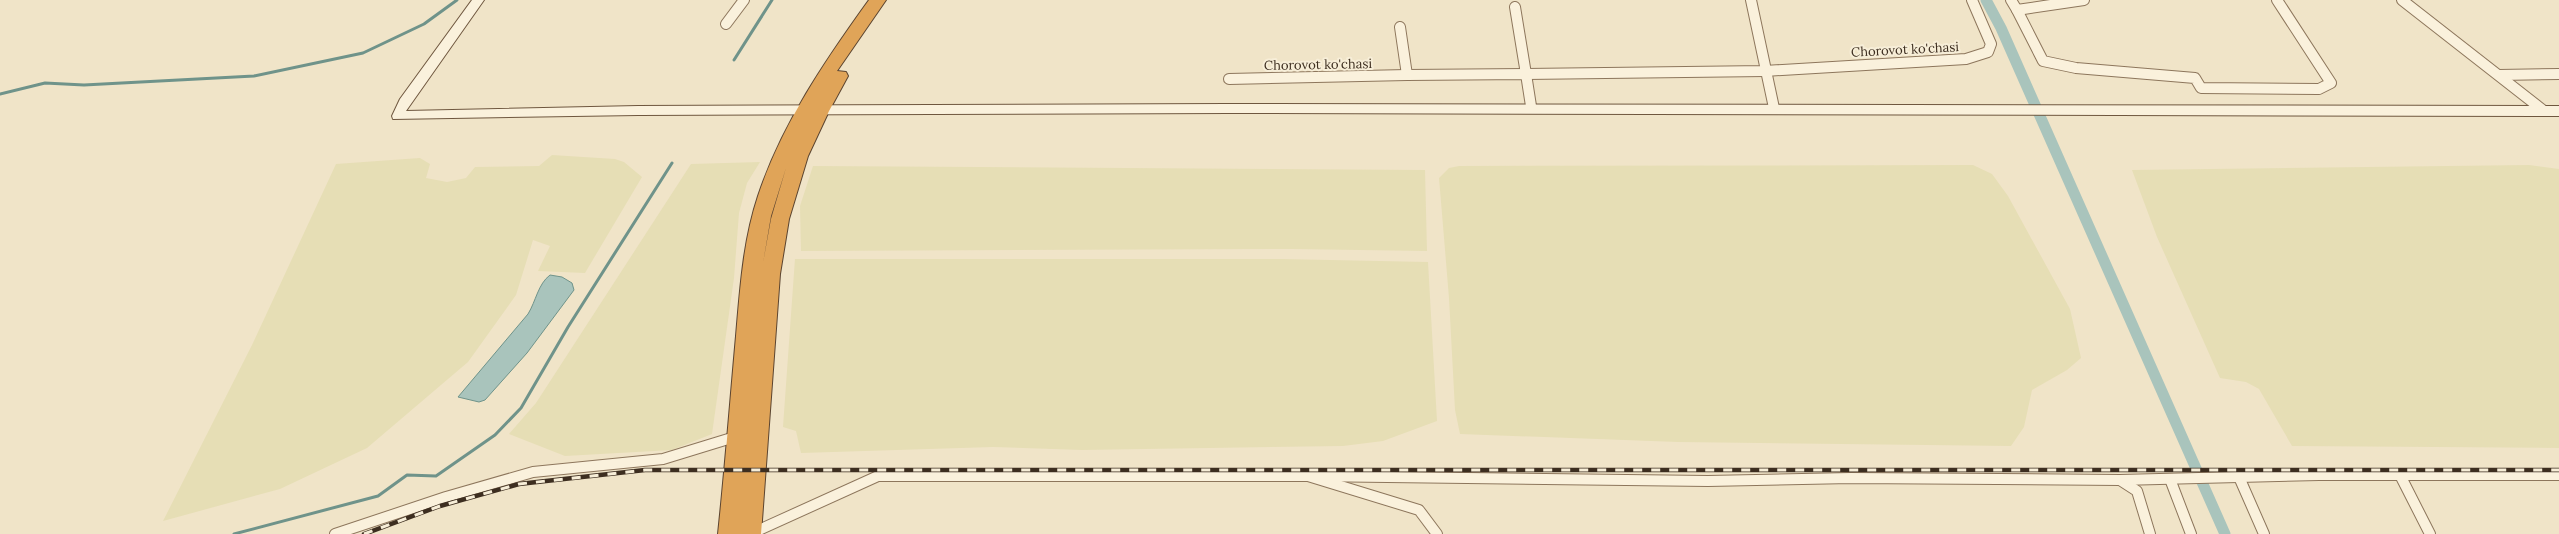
<svg xmlns="http://www.w3.org/2000/svg" width="2559" height="534" viewBox="0 0 2559 534" font-family="Lora,serif">
<style>
.farmland{fill:#e6deb5}
.water{fill:#a9c4bc;stroke:#6f938a}
.lines{fill:none;stroke-linecap:round;stroke-linejoin:round}
.stream{stroke:#6f938a;stroke-width:3}
.canal{stroke:#a9c4bc;stroke-width:11}
.street-casing{stroke:#8d765c;stroke-width:12}
.secondary-casing{stroke:#6f573f;stroke-width:2}
.highway-casing{stroke:#5b4430;stroke-width:2}
.street{stroke:#faf1dc;stroke-width:10}
.secondary{fill:#faf1dc;fill-rule:evenodd}
.highway{fill:#e0a458;fill-rule:evenodd}
.rail-casing{stroke:#3d2e20;stroke-width:4.5}
.rail{stroke:#f7eed8;stroke-width:3;stroke-dasharray:9;stroke-linecap:butt}
.labels{text-anchor:middle;stroke-width:4;stroke-linejoin:round;paint-order:stroke}
.street-label{font-size:13px;fill:#3d2e20;stroke:#f7eed8}
</style>
<rect width="100%" height="100%" fill="#f0e4c8"/>
<!-- farmland -->
<g class="farmland">
<path d="M 552,155 L 615,159 L 624,162 L 642,177 L 585,273 L 538,271 L 550,246 L 533,240 L 516,295 L 468,362 L 367,448 L 280,489 L 163,521 L 252,345 L 336,164 L 420,158 L 430,164 L 426,178 L 447,182 L 466,178 L 475,167 L 539,166 Z"/>
<path d="M 760,162 L 747,183 L 739,213 L 734,278 L 712,434 L 672,450 L 565,456 L 509,434 L 536,403 L 691,164 Z"/>
<path d="M 1973,165 L 1992,174 L 2008,196 L 2070,309 L 2081,358 L 2067,370 L 2032,390 L 2024,427 L 2011,446 L 1678,442 L 1460,434 L 1455,410 L 1449,298 L 1439,178 L 1449,168 L 1459,166 Z"/>
<path d="M 2529,165 L 2559,169 L 2559,448 L 2292,446 L 2259,389 L 2246,382 L 2220,378 L 2157,237 L 2132,170 Z"/>
<path d="M 813,166 L 1425,170 L 1427,251 L 1292,249 L 801,251 L 800,206 Z"/>
<path d="M 795,259 L 1281,259 L 1428,262 L 1437,421 L 1383,441 L 1343,446 L 1082,450 L 993,447 L 801,453 L 796,431 L 783,427 Z"/>
</g>
<!-- water -->
<path class="water" d="M 550,275 L 562,277 L 572,283 L 574,290 L 527,353 L 485,400 L 479,402 L 458,397 L 528,314 C 536,301 538,284 550,275 Z"/>
<g class="lines">
<!-- stream -->
<g class="stream">
<path d="M 734,60 L 772,0"/>
<path d="M 0,94 L 45,83 L 84,85 L 254,76 L 363,53 L 424,24 L 457,0"/>
<path d="M 234,534 L 378,496 L 407,475 L 436,476 L 495,435 L 521,408 L 568,327 L 672,163"/>
</g>
<!-- canal -->
<path class="canal" d="M 1986,0 L 2001,28 L 2225,534"/>
<!-- street casing -->
<g class="street-casing">
<g id="street">
<path d="M 1751,0 L 1774,108"/>
<path d="M 2011,0 L 2017,10 L 2084,0"/>
<path d="M 2402,0 L 2544,111"/>
<path d="M 1515,7 L 1526,74 L 1765,71 L 1966,59 L 1988,52 L 1991,44 L 1972,0"/>
<path d="M 2017,10 L 2043,61 L 2076,68 L 2195,78 L 2201,88 L 2319,89 L 2331,83 L 2277,0"/>
<path d="M 726,24 L 744,0"/>
<path d="M 1400,27 L 1407,75 L 1526,74 L 1531,106"/>
<path d="M 2499,75 L 2559,74"/>
<path d="M 1229,79 L 1407,75"/>
<path d="M 2400,475 L 2430,534"/>
<path d="M 1308,476 L 1708,481 L 1851,478 L 2120,480 L 2319,475 L 2559,475"/>
<path d="M 2239,477 L 2264,534"/>
<path d="M 2170,479 L 2191,534"/>
<path d="M 2120,480 L 2137,491 L 2150,534"/>
<path d="M 335,534 L 446,497 L 533,472 L 663,459 L 738,436"/>
<path d="M 750,534 L 878,476 L 1308,476 L 1419,510 L 1437,534"/>
</g>
</g>
<!-- secondary casing -->
<g class="secondary-casing">
<path id="secondary" d="M 472,0 L 484,0 L 406,111 L 638,106 L 1228,104 L 2559,106 L 2559,116 L 1228,113 L 638,115 L 393,119 L 392,116 L 400,99 Z"/>
</g>
<!-- highway casing -->
<g class="highway-casing">
<path id="highway" d="M 869,0 L 886,0 L 837,71 L 846,72 L 848,76 L 829,111 L 808,156 L 789,219 L 780,274 L 761,534 L 718,534 C 725,468 730,402 736,336 C 740,289 743,241 758,196 C 782,124 825,61 869,0 ZM 786,168 L 771,219 L 763,263 L 771,216 Z"/>
</g>
<!-- street -->
<use href="#street" class="street"/>
<!-- secondary -->
<use href="#secondary" class="secondary"/>
<!-- highway -->
<use href="#highway" class="highway"/>
<!-- rail casing -->
<g class="rail-casing">
<path id="rail" d="M 364,534 L 440,506 L 519,484 L 645,470 L 2559,470"/>
</g>
<!-- rail -->
<use href="#rail" class="rail"/>
</g>
<g class="labels">
<!-- street labels -->
<g class="street-label">
<text transform="translate(1905 49) rotate(-3)" y="5">Chorovot ko'chasi</text>
<text transform="translate(1318 64) rotate(-1)" y="5">Chorovot ko'chasi</text>
</g>
</g>
</svg>
